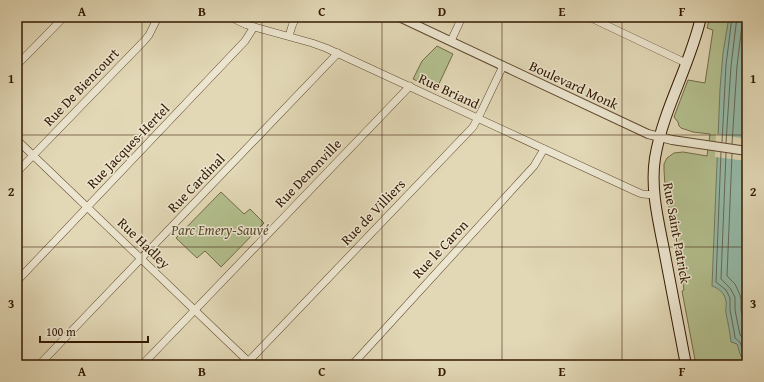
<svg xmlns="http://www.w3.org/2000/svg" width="764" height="382" viewBox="0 0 764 382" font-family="'Gentium Book Plus',serif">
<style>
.green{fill:#b3bf8e;stroke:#736c47}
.water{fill:#95baa9;stroke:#6e7965}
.pier{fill:#e2d8b6}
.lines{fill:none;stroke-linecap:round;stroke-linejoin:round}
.shore{stroke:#646954;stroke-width:1}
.minor-casing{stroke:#5f482e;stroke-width:8}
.tertiary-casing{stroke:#5f482e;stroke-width:10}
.secondary-casing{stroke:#331800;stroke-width:12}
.minor{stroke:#ece6d0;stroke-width:7}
.tertiary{stroke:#ece6d0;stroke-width:8}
.secondary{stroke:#ece6d0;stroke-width:10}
.grid{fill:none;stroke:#331800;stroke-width:1;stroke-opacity:0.55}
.labels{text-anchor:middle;stroke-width:3;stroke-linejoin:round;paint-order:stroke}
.street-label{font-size:14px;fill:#331800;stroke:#ece6d0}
.park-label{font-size:14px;font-style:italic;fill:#594a2b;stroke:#ece6d0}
.neatline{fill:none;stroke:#331800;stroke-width:1.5}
.grid-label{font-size:13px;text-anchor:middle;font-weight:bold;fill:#331800}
</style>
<rect width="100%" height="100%" fill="#e2d8b6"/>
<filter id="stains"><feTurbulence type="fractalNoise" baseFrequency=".005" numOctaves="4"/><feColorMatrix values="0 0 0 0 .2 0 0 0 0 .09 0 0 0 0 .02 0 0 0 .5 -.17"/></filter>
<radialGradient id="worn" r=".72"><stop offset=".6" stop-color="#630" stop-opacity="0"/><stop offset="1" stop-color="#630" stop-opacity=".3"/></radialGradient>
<!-- green -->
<g class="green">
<path d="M 710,17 L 747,17 L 747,365 L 696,365 L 682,291 L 684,290 L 682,279 L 684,278 L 683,274 L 682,274 L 681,272 L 665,186 L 664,170 L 664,164 L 667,158 L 674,153 L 683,152 L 707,156 L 710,134 L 693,132 L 681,128 L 679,126 L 678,122 L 674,117 L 688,80 L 705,83 L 713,30 L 707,28 Z"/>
<path d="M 437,46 L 453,54 L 436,90 L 413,79 L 422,61 Z"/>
<path d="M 221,192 L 244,214 L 250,209 L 264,223 L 221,267 L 205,251 L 197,258 L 176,238 Z"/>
</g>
<!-- water -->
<path class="water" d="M 729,17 L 747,17 L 747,365 L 746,365 C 745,361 743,359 741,356 C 739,353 739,348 737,344 L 731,342 C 730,332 728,323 726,313 C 725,309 727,305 726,301 C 725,293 718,288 712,286 L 720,89 L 723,53 Z"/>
<!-- pier -->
<path class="pier" d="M 716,134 L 747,139 L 747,161 L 715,157 Z"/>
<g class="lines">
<!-- shore -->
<g class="shore">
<path d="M 722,142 L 726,65 L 732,17"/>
<path d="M 726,143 L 731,66 L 737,17"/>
<path d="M 732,144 L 737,66 L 743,17"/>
<path d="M 721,152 L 716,282 L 726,290 L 730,298 L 730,310 L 734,331 L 735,338 L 740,342 L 744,354 L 747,357"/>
<path d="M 726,153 L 721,279 L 730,288 L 735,297 L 735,310 L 740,335 L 744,339 L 747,344"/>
<path d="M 732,154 L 727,276 L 735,284 L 740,295 L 741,299 L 741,310 L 746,331 L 747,333"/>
</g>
<!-- minor casing -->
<g class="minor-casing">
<g id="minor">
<path d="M 230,17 L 247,25 L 312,43 L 326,48 L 635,191 L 642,194 L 655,195"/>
<path d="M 589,17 L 686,63"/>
<path d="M 289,36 L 292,26 L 296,17"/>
<path d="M 451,41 L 462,17"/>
<path d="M 17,65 L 64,17"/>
<path d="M 17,140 L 252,365"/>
<path d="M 17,172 L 144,41 L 149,35 L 158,17"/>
<path d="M 17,281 L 245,41 L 254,27"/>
<path d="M 39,365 L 338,53"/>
<path d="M 142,365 L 410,86"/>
<path d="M 245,365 L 473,127 L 482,110 L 503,66"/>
<path d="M 352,365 L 534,166 L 544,149"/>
</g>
</g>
<!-- tertiary casing -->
<g class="tertiary-casing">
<path id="tertiary" d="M 399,17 L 648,134 L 672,140 L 747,151"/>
</g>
<!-- secondary casing -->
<g class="secondary-casing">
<path id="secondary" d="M 686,365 C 679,328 672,291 665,255 C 659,223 650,190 655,158 C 663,109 690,66 701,17"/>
</g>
<!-- minor -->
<use href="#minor" class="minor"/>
<!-- tertiary -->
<use href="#tertiary" class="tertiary"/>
<!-- secondary -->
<use href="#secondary" class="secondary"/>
</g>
<!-- grid -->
<path class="grid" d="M 142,17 L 142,365M 262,17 L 262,365M 382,17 L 382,365M 502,17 L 502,365M 622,17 L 622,365M 17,135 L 747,135M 17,247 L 747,247"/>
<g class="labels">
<!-- street labels -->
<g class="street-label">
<text transform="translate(574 85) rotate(25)" y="5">Boulevard Monk</text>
<text transform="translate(81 87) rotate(-46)" y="5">Rue De Biencourt</text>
<text transform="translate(449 91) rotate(25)" y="5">Rue Briand</text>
<text transform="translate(128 146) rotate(-46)" y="5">Rue Jacques-Hertel</text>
<text transform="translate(308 173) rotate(-46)" y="5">Rue Denonville</text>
<text transform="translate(196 183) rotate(-46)" y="5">Rue Cardinal</text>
<text transform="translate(373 212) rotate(-46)" y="5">Rue de Villiers</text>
<text transform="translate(677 233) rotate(80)" y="5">Rue Saint-Patrick</text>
<text transform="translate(144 243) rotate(44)" y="5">Rue Hadley</text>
<text transform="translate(440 249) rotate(-47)" y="5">Rue le Caron</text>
</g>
<!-- park labels -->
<g class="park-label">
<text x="220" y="235">Parc Emery-Sauvé</text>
</g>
</g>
<!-- margin -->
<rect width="764" height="382" fill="none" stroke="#e2d8b6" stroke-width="44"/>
<!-- scale -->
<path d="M40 336v6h108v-6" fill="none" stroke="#331800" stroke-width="2"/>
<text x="46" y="336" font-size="12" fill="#331800" stroke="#ece6d0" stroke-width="3" paint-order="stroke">100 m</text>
<rect x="22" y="22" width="720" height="338" class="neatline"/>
<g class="grid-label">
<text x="82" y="16">A</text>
<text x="202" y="16">B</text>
<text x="322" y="16">C</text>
<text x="442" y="16">D</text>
<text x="562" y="16">E</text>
<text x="682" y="16">F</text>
<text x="11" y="83">1</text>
<text x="753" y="83">1</text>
<text x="11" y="196">2</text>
<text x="753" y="196">2</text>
<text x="11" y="308">3</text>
<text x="753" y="308">3</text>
<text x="82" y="376">A</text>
<text x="202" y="376">B</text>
<text x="322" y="376">C</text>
<text x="442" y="376">D</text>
<text x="562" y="376">E</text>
<text x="682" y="376">F</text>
</g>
<rect width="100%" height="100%" filter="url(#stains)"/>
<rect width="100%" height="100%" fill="url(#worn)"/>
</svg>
